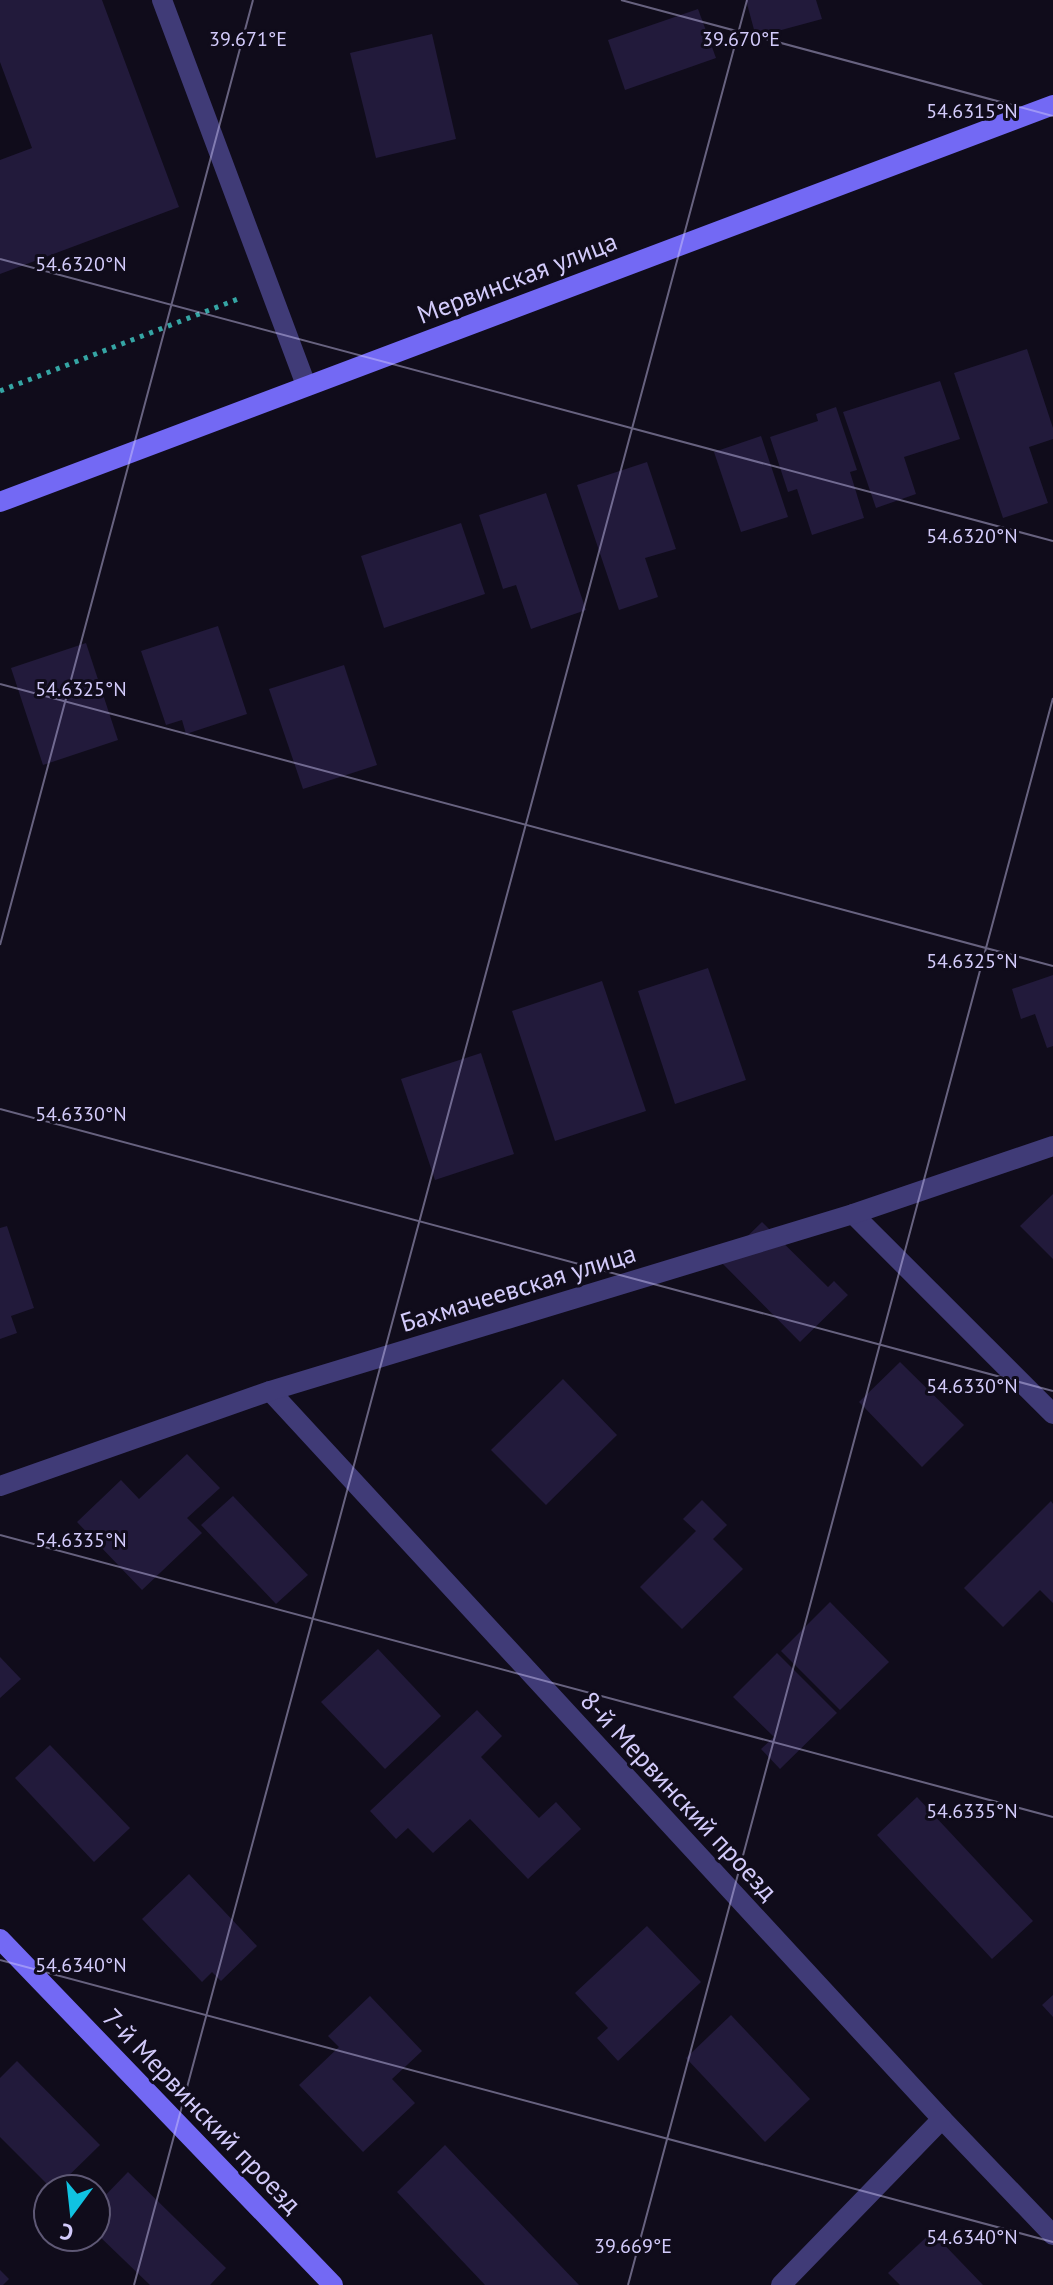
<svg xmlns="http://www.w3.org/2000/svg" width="1053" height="2285" viewBox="0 0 1053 2285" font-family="'PT Sans',sans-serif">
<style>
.building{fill:#221a3b}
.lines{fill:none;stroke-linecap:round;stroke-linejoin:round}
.path{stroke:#35a5a4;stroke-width:5;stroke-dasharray:4 6;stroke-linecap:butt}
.street{stroke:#403b77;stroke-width:20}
.secondary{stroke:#7369f4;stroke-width:20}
.ticks{fill:none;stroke:#d3cbfb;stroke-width:2;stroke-opacity:0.45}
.labels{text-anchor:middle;stroke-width:6;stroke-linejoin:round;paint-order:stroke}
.street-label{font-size:26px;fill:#d3cbfb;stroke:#100c1b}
.ticks-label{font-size:20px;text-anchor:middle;fill:#d3cbfb;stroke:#100c1b;stroke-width:6;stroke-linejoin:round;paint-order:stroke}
</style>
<rect width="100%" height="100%" fill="#100c1b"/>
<!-- building -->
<g class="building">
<path d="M 0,0 L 102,0 L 179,207 L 0,274 L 0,160 L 32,148 L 0,62 Z"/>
<path d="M 746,0 L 816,0 L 822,19 L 756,37 Z"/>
<path d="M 698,9 L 716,58 L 625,90 L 608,40 Z"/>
<path d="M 432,34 L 456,139 L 376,158 L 350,53 Z"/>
<path d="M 1027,349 L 1053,428 L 1053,439 L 1029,447 L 1048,503 L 1003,518 L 954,373 Z"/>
<path d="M 940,381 L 960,439 L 904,457 L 916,494 L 876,508 L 843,412 Z"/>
<path d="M 836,407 L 857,470 L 850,472 L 864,518 L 812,535 L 797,489 L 788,492 L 770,437 L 818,421 L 816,414 Z"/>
<path d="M 761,436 L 788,517 L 741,532 L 714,452 Z"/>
<path d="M 647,462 L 676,549 L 645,558 L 658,597 L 619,610 L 577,485 Z"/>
<path d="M 546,493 L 586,610 L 531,629 L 516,585 L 503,589 L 479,515 Z"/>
<path d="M 461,523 L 485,594 L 384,628 L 361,556 Z"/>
<path d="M 218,626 L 247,714 L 186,734 L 182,720 L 166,725 L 141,651 Z"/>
<path d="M 86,643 L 118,740 L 43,765 L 11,668 Z"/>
<path d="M 344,665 L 377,765 L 303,789 L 269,689 Z"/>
<path d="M 708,968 L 746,1080 L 675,1104 L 638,991 Z"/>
<path d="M 1053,975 L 1053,1046 L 1047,1048 L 1035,1014 L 1021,1019 L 1012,989 Z"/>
<path d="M 602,981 L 646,1111 L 555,1141 L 512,1011 Z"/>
<path d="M 481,1053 L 514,1154 L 435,1180 L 401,1079 Z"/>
<path d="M 1053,1194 L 1053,1259 L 1020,1226 Z"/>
<path d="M 762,1222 L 828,1287 L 834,1281 L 848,1295 L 800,1342 L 721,1262 Z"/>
<path d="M 7,1226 L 34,1308 L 11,1316 L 17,1333 L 0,1339 L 0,1228 Z"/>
<path d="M 900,1362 L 964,1425 L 922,1467 L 859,1402 Z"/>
<path d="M 563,1379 L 617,1435 L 546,1505 L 491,1450 Z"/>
<path d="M 187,1454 L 220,1488 L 187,1518 L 202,1533 L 142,1590 L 77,1522 L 121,1480 L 139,1499 Z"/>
<path d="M 233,1496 L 308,1575 L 276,1604 L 201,1525 Z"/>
<path d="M 702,1500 L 727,1525 L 713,1539 L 743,1569 L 682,1629 L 640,1587 L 696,1531 L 683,1519 Z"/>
<path d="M 1051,1501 L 1053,1504 L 1053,1603 L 1040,1590 L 1003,1627 L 964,1588 Z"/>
<path d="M 830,1602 L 889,1662 L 840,1710 L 781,1651 Z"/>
<path d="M 378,1649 L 441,1716 L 385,1769 L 321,1702 Z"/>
<path d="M 777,1653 L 837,1713 L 780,1769 L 761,1749 L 774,1737 L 733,1697 Z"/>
<path d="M 0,1657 L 21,1679 L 0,1698 Z"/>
<path d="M 477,1710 L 502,1736 L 481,1757 L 539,1818 L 556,1802 L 581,1829 L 528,1879 L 470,1819 L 433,1853 L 408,1828 L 396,1839 L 370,1811 Z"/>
<path d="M 50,1745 L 130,1828 L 94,1862 L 15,1778 Z"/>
<path d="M 917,1797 L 1033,1921 L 992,1959 L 877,1835 Z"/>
<path d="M 189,1874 L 257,1946 L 221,1981 L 212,1972 L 202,1982 L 142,1919 Z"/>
<path d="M 647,1926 L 701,1982 L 618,2061 L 597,2038 L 608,2028 L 575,1993 Z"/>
<path d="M 1053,1995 L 1053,2017 L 1042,2005 Z"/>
<path d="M 370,1996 L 422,2051 L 392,2079 L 415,2103 L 363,2152 L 299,2085 L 339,2047 L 328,2036 Z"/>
<path d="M 731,2015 L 810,2099 L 765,2142 L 686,2058 Z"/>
<path d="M 17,2061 L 100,2145 L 55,2189 L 52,2189 L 0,2137 L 0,2078 Z"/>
<path d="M 445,2145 L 579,2285 L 485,2285 L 397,2192 Z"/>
<path d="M 128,2172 L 226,2268 L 210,2285 L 150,2285 L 96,2233 L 96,2205 Z"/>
<path d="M 932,2232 L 983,2285 L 900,2285 L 888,2273 Z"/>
<path d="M 0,2270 L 9,2279 L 3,2285 L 0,2285 Z"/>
</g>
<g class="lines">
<!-- path -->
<path class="path" d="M 0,391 L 238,299"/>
<!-- street -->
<g class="street">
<path d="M 162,0 L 306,385"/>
<path d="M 853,1214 L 1053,1414"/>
<path d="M 270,1391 L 942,2119 L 1053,2235"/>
<path d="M 0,1486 L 270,1391 L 853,1214 L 1053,1146"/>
<path d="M 781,2285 L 942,2119"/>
</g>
<!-- secondary -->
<g class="secondary">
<path d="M 0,502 L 1053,105"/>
<path d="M 0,1939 L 333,2285"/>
</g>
</g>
<!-- ticks -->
<path class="ticks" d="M 621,0 L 1053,116M 0,259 L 1053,541M 0,684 L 1053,966M 0,945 L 253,0M 0,1109 L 1053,1391M 0,1535 L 1053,1817M 0,1960 L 1053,2242M 134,2285 L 747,0M 628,2285 L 1053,698"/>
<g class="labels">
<!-- street labels -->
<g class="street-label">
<text transform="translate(517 278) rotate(-21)" y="9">Мервинская улица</text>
<text transform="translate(518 1288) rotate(-17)" y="9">Бахмачеевская улица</text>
<text transform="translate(679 1796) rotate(47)" y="9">8-й Мервинский проезд</text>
<text transform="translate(202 2111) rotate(46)" y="9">7-й Мервинский проезд</text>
</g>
</g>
<g class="ticks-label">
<text x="248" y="46">39.671°E</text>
<text x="741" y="46">39.670°E</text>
<text x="972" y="118">54.6315°N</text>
<text x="81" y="271">54.6320°N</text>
<text x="972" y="543">54.6320°N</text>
<text x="81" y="696">54.6325°N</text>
<text x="972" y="968">54.6325°N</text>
<text x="81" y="1121">54.6330°N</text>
<text x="972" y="1393">54.6330°N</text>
<text x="81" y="1547">54.6335°N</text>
<text x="972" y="1818">54.6335°N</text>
<text x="81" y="1972">54.6340°N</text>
<text x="972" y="2244">54.6340°N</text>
<text x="633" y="2253">39.669°E</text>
</g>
<!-- north arrow -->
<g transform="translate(72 2213) rotate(195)"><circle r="38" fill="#100c1b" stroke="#5e5875" stroke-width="2"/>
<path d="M0-6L14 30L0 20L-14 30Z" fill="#10c3e2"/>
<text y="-12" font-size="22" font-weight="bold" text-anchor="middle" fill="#d3cbfb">С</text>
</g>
</svg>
